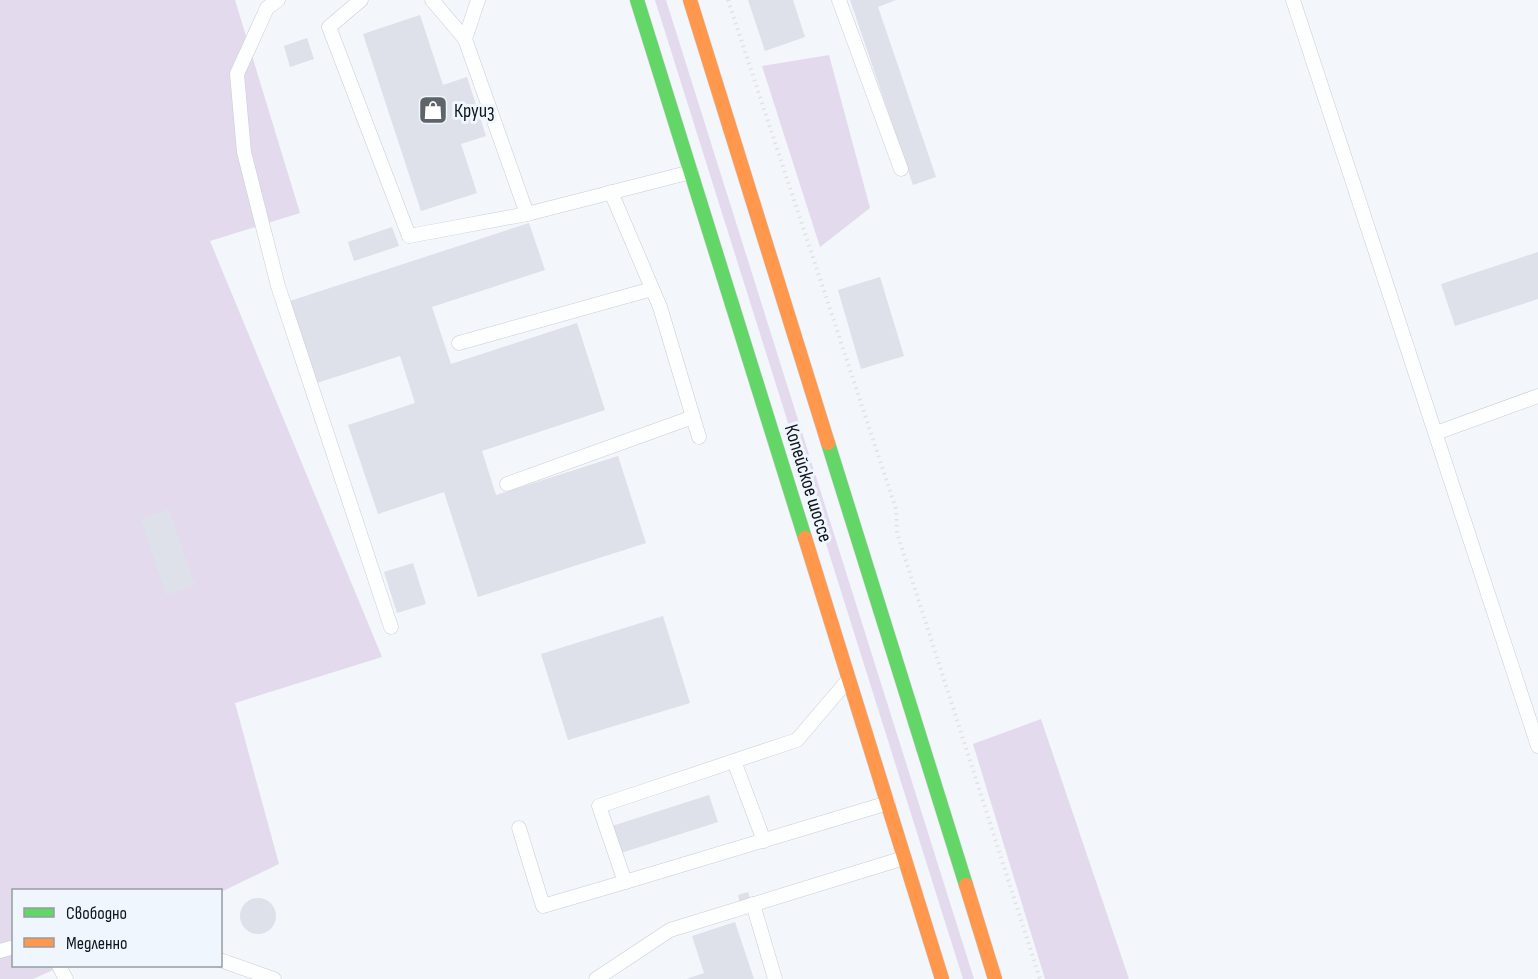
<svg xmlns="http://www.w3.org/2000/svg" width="1538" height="979" viewBox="0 0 1538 979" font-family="'Sofia Sans Condensed',sans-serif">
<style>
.green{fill:#e3daed}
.building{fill:#dee0ea}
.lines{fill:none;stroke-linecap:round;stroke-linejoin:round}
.lane-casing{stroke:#c9cdd2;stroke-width:15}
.fast-casing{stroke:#d0d2d4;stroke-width:15}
.slow-casing{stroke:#d0d2d4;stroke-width:15}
.path{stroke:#e1e2e4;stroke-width:4;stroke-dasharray:1.5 4.5;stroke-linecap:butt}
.lane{stroke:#fdfefe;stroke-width:14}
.fast{stroke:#63d668;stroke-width:14}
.slow{stroke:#ff974d;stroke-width:14}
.labels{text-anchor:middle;stroke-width:6;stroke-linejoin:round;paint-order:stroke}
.poi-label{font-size:20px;fill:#10151a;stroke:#f0f6fd;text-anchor:start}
.street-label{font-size:20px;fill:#10151a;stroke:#f0f6fd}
</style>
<rect width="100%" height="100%" fill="#f3f6fa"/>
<!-- green -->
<g class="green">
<path d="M 0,0 L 235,0 L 300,213 L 210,241 L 382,657 L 235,703 L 279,864 L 221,892 L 14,890 L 14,966 L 62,966 L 33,979 L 0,979 Z"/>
<path d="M 655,0 L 666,0 L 974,979 L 963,979 Z"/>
<path d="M 829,55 L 870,208 L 820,247 L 762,66 Z"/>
<path d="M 1041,719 L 1129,979 L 1045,979 L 973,744 Z"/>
</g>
<!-- building -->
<g class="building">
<path d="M 748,0 L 793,0 L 805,37 L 765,51 Z"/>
<path d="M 850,0 L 896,0 L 878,7 L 936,177 L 913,185 Z"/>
<path d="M 420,15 L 443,85 L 467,77 L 486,136 L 461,144 L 477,193 L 421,211 L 363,34 Z"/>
<path d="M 307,38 L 314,59 L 290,67 L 284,46 Z"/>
<path d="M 529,223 L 545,270 L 432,307 L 451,364 L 577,323 L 605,410 L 482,451 L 496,495 L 618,456 L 646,543 L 478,597 L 444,492 L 378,514 L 348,425 L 415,403 L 400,356 L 317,383 L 290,301 Z"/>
<path d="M 392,227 L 399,246 L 354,261 L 348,242 Z"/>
<path d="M 1538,252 L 1538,299 L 1455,326 L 1441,284 Z"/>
<path d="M 880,277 L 904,356 L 861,369 L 838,290 Z"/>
<path d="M 169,509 L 195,585 L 166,595 L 140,519 Z"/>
<path d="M 413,563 L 426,604 L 397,613 L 384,572 Z"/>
<path d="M 663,616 L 690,703 L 568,740 L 541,654 Z"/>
<path d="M 709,795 L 718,822 L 621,853 L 612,826 Z"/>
<path d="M 748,892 L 751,902 L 740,905 L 738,895 Z"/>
<circle cx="258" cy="916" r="18"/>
<path d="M 735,922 L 754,979 L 686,979 L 704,973 L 692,936 Z"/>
</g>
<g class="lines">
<!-- lane casing -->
<g class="lane-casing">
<g id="lane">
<path d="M 278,0 L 267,8 L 237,74 L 244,152 L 278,286 L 391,627"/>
<path d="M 361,0 L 329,27 L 409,236 L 527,214"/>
<path d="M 432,0 L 465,39"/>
<path d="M 478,0 L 465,39 L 527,214 L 691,172"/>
<path d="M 839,0 L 901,169"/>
<path d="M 1293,0 L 1538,746"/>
<path d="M 611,192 L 660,307 L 699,437"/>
<path d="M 459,343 L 652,289"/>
<path d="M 1436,433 L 1538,396"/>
<path d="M 507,484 L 693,417"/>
<path d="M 848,680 L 797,740 L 599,806 L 625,882 L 888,803"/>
<path d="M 734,761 L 764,841"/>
<path d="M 519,828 L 543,906 L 625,882"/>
<path d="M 753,904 L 775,979"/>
<path d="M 0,951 L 14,947"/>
<path d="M 220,960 L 274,979"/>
<path d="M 59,966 L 66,979"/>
<path d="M 596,979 L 670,930 L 904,858"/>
</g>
</g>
<!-- fast casing -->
<g class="fast-casing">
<g id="fast">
<path d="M 637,0 L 805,538"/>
<path d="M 828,443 L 966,885"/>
</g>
</g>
<!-- slow casing -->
<g class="slow-casing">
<g id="slow">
<path d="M 690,0 L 828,443"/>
<path d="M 805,538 L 942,979"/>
<path d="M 966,885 L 995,979"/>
</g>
</g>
<!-- path -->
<path class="path" d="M 728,0 L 896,509 L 897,533 L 1040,979"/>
<!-- lane -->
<use href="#lane" class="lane"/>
<!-- fast -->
<use href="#fast" class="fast"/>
<!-- slow -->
<use href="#slow" class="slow"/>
</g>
<!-- icons -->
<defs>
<g id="shop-square" transform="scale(1.5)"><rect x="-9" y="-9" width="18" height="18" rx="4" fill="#5f6468" stroke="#f0f6fd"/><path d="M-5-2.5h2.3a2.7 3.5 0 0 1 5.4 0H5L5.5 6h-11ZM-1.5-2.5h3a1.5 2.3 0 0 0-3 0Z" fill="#fff"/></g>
</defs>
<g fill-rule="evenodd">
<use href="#shop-square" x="433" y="110"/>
</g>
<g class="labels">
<!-- poi labels -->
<g class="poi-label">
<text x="454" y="117">Круиз</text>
</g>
<!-- street labels -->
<g class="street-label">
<text transform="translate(809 483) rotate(73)" y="7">Копейское шоссе</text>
</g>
</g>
<!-- legend -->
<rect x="12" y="889" width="210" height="78" fill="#f0f6fd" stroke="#969ca2" stroke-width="1.5"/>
<rect x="24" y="908" width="30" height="9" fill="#63d668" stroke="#969ca2" stroke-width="1.5"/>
<text x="66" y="919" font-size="18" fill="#10151a">Свободно</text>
<rect x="24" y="938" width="30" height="9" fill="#ff974d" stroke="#969ca2" stroke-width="1.5"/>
<text x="66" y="949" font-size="18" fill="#10151a">Медленно</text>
</svg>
